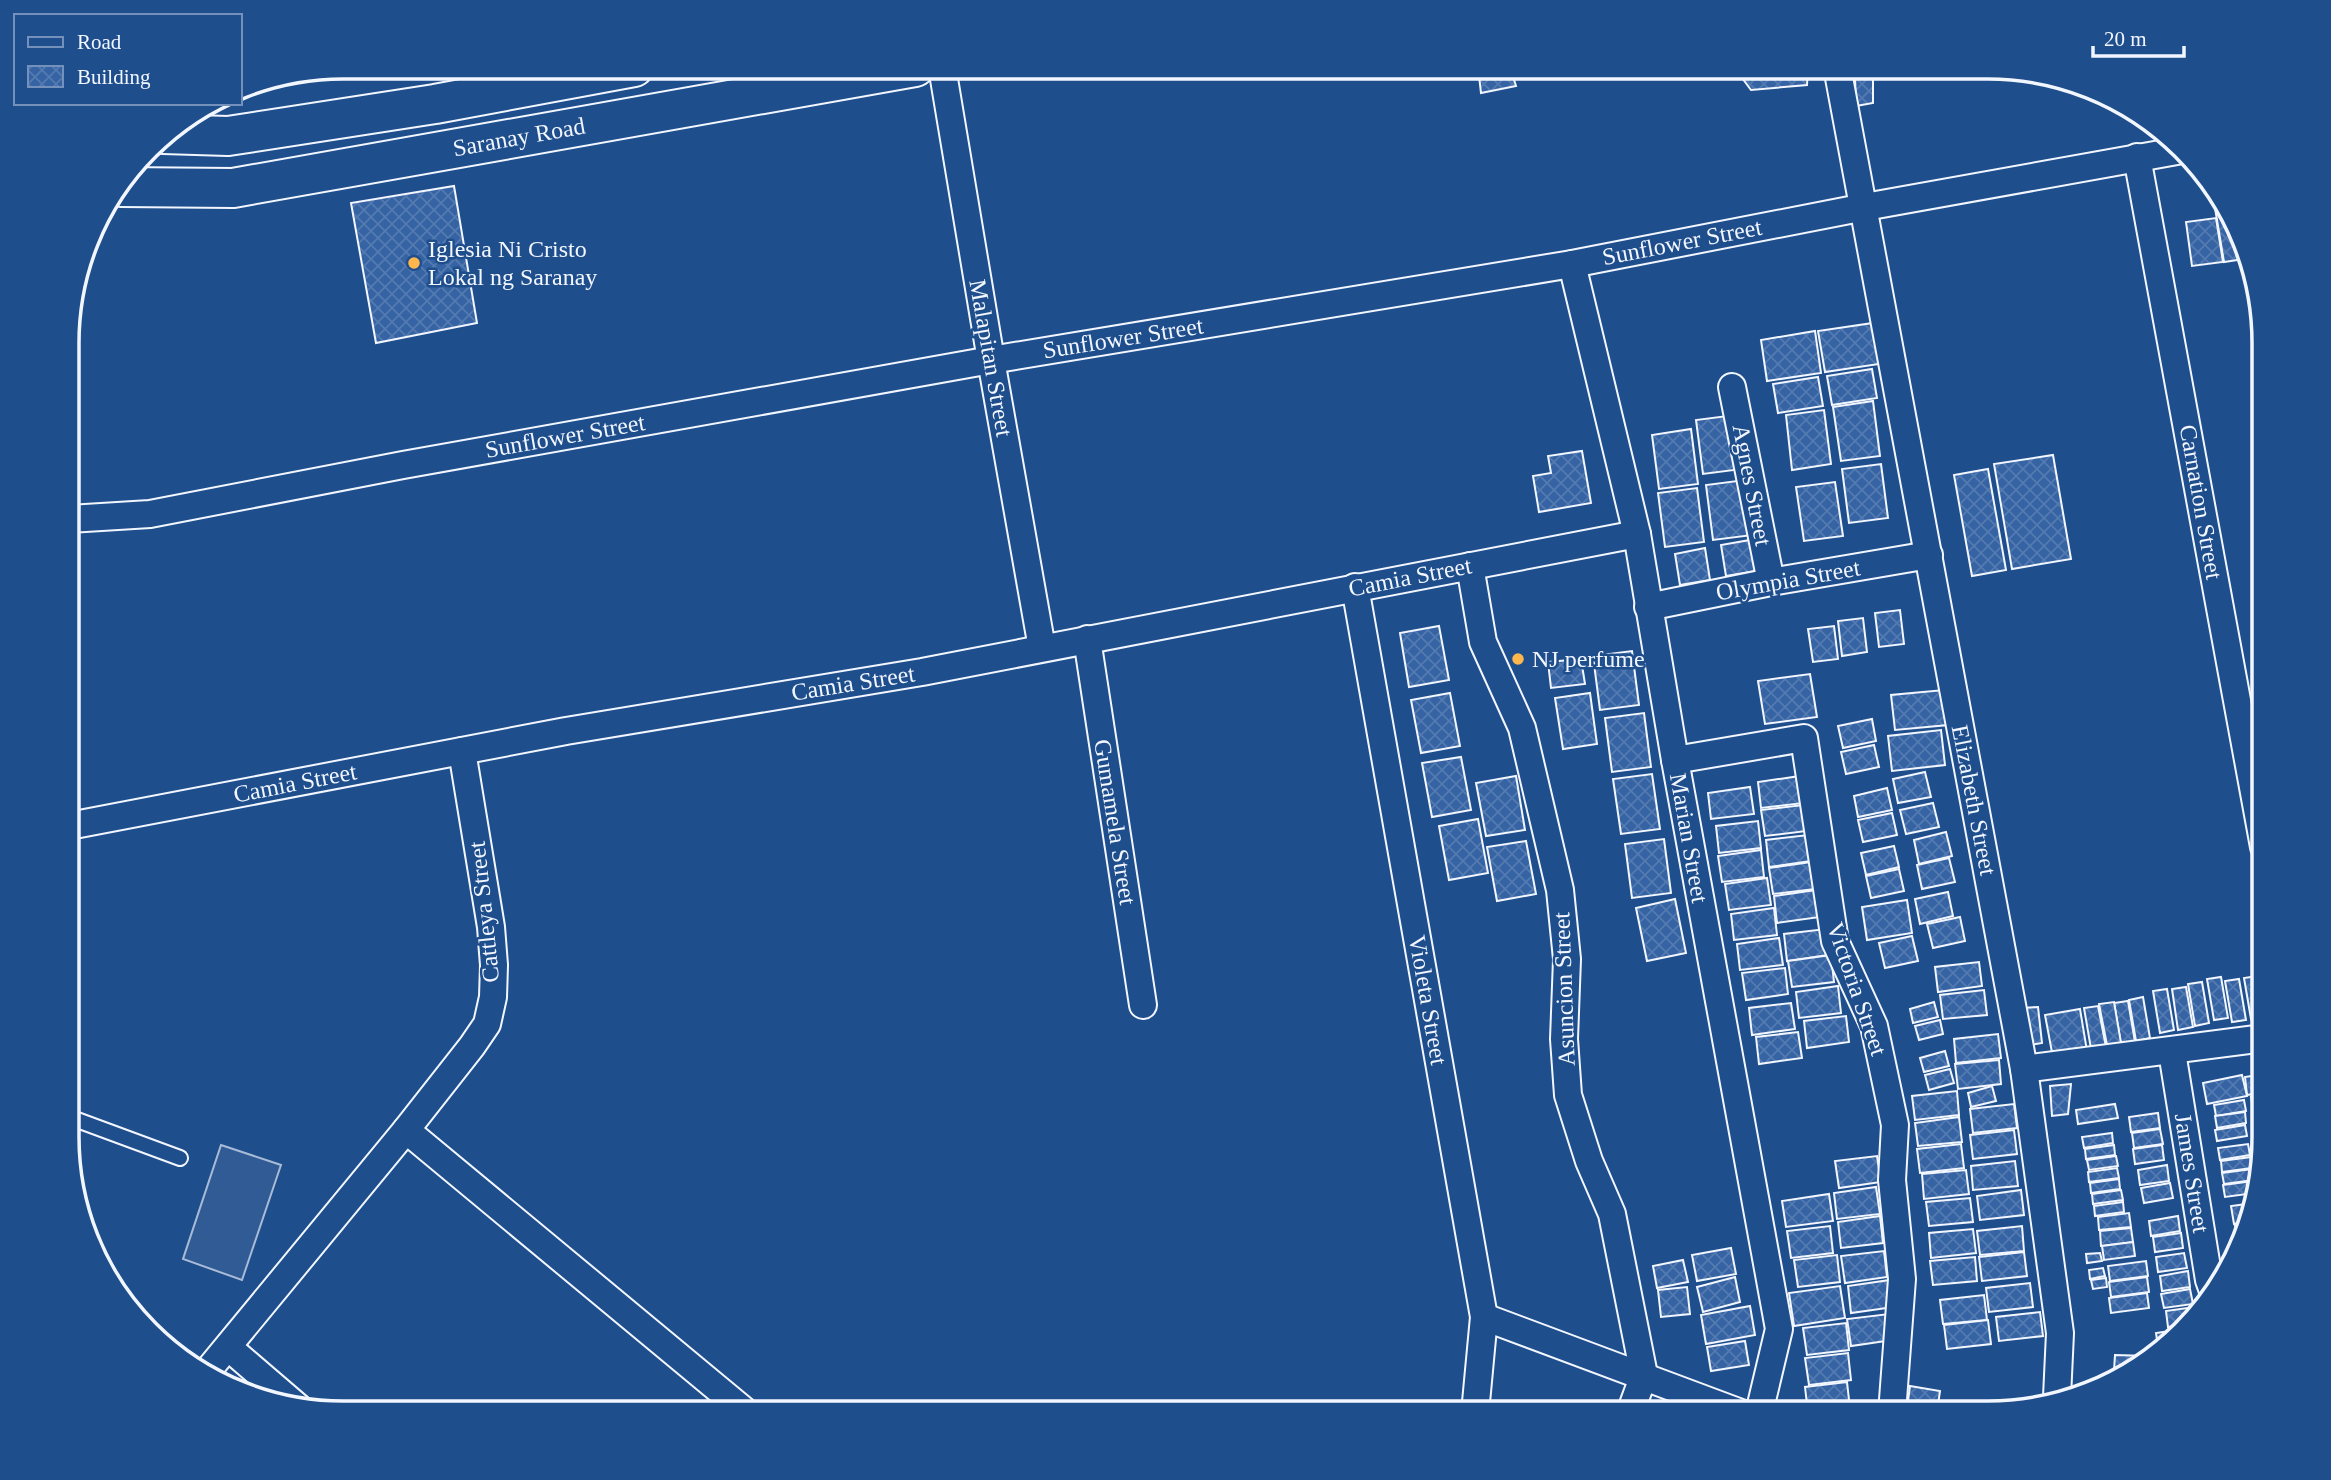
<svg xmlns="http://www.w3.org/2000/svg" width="2331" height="1480" viewBox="0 0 2331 1480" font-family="Georgia,serif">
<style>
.built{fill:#305b95;stroke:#a8bbd7;stroke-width:2}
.building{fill:url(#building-cross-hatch);stroke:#f2f6ff;stroke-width:2}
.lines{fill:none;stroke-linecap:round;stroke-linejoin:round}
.lane-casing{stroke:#f2f6ff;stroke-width:18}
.street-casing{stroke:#f2f6ff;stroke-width:30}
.secondary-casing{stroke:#f2f6ff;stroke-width:42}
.lane{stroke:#1f4e8c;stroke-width:14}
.street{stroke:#1f4e8c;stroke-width:26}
.secondary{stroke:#1f4e8c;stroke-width:38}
.poi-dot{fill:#ffb74d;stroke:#1f4e8c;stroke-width:2.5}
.labels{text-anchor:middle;stroke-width:5;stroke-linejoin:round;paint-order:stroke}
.street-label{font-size:24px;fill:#f2f6ff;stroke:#1f4e8c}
.poi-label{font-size:24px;fill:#f2f6ff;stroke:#1f4e8c;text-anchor:start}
.rim{fill:none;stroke:#f2f6ff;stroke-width:3.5}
</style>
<defs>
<pattern id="building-cross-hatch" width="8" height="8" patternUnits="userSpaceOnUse" patternTransform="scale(1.75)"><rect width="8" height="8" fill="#3563a3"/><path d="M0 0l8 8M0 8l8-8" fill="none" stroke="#537ab1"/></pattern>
</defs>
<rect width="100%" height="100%" fill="#1f4e8c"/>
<!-- built -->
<path class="built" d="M 221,1145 L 281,1165 L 242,1280 L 183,1259 Z"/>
<!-- building -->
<g class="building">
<path d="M 1478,67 L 1510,67 L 1516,86 L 1481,93 Z"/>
<path d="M 1734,67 L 1808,67 L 1807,85 L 1751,90 Z"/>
<path d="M 1873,68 L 1873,103 L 1856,106 L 1855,76 Z"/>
<path d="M 454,186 L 477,323 L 376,343 L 351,203 Z"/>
<path d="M 2212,190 L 2228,205 L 2244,259 L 2224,262 Z"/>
<path d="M 2216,218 L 2223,262 L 2192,266 L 2186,222 Z"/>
<path d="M 1873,323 L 1879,364 L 1825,372 L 1818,331 Z"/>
<path d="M 1815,331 L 1821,373 L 1767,381 L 1761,340 Z"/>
<path d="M 1872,369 L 1877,398 L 1832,405 L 1827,376 Z"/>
<path d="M 1818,377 L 1823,406 L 1778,413 L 1773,384 Z"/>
<path d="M 1873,401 L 1880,456 L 1841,461 L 1833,407 Z"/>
<path d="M 1824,410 L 1831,464 L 1792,470 L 1786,415 Z"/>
<path d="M 1735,415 L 1742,469 L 1703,474 L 1696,420 Z"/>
<path d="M 1691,429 L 1698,484 L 1659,489 L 1652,435 Z"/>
<path d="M 1582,451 L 1591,503 L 1539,512 L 1533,476 L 1551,473 L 1548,456 Z"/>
<path d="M 2053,455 L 2071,559 L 2012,569 L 1994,464 Z"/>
<path d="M 1881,464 L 1888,518 L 1849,523 L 1842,469 Z"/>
<path d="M 1988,469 L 2006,570 L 1972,576 L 1954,475 Z"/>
<path d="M 1745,480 L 1753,535 L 1713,540 L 1706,485 Z"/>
<path d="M 1835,482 L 1843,536 L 1804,541 L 1796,487 Z"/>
<path d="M 1697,488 L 1704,542 L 1665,547 L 1658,493 Z"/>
<path d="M 1750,540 L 1756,571 L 1726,576 L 1721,545 Z"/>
<path d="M 1705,548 L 1710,580 L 1680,585 L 1675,554 Z"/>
<path d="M 1900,610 L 1904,644 L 1879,647 L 1875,613 Z"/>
<path d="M 1863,618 L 1867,652 L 1842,656 L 1838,621 Z"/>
<path d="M 1439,626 L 1449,680 L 1409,687 L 1400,633 Z"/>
<path d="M 1834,626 L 1838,659 L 1813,662 L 1808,629 Z"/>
<path d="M 1632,651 L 1639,705 L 1600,710 L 1593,656 Z"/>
<path d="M 1581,659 L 1585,684 L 1551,688 L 1548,662 Z"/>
<path d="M 1810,674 L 1817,717 L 1765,724 L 1758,681 Z"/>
<path d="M 1944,690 L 1948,725 L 1895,730 L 1891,695 Z"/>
<path d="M 1450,693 L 1460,746 L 1421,753 L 1411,700 Z"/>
<path d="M 1590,693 L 1597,744 L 1563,749 L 1555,698 Z"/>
<path d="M 1644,713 L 1651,767 L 1612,772 L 1605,718 Z"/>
<path d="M 1872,719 L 1876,741 L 1843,748 L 1838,726 Z"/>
<path d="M 1941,730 L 1945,765 L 1892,771 L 1888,736 Z"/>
<path d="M 1874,745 L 1879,767 L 1846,774 L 1841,752 Z"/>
<path d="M 1461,757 L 1471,810 L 1432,817 L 1422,763 Z"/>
<path d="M 1925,772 L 1931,797 L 1898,803 L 1893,779 Z"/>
<path d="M 1652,774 L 1660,829 L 1621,834 L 1613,779 Z"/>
<path d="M 1516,776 L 1525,830 L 1486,836 L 1476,783 Z"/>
<path d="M 1800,776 L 1804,803 L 1761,808 L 1758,782 Z"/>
<path d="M 1750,787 L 1754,814 L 1711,819 L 1708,793 Z"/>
<path d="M 1887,788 L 1892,810 L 1858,817 L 1854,796 Z"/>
<path d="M 1933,803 L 1939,827 L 1906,834 L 1900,810 Z"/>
<path d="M 1803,805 L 1807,831 L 1765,836 L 1761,810 Z"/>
<path d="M 1892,813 L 1897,835 L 1863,842 L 1858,820 Z"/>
<path d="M 1478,819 L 1488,873 L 1449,880 L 1439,826 Z"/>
<path d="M 1758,821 L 1761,848 L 1719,853 L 1716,826 Z"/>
<path d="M 1946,832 L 1952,856 L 1919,864 L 1914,840 Z"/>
<path d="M 1808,835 L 1811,861 L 1769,867 L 1766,840 Z"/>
<path d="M 1664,839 L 1671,893 L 1632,898 L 1625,844 Z"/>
<path d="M 1526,841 L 1536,894 L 1497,901 L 1487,847 Z"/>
<path d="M 1894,846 L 1899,867 L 1866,875 L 1861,853 Z"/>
<path d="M 1761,850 L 1764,877 L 1722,882 L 1718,856 Z"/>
<path d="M 1949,858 L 1955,882 L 1922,889 L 1917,865 Z"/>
<path d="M 1811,862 L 1815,889 L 1773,894 L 1769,868 Z"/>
<path d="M 1899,869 L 1904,891 L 1871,898 L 1866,876 Z"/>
<path d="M 1767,878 L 1771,905 L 1729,910 L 1725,884 Z"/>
<path d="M 1816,890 L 1820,917 L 1777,923 L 1774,896 Z"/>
<path d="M 1948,892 L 1953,916 L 1920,924 L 1915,899 Z"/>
<path d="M 1675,899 L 1686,953 L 1647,961 L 1636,908 Z"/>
<path d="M 1907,900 L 1912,933 L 1867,940 L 1862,907 Z"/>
<path d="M 1774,908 L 1777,935 L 1734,940 L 1731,914 Z"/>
<path d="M 1960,917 L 1965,941 L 1933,948 L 1927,924 Z"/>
<path d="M 1826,929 L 1829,955 L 1787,961 L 1784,934 Z"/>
<path d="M 1912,936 L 1918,961 L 1885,968 L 1879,943 Z"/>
<path d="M 1779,938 L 1783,965 L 1740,970 L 1737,944 Z"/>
<path d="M 1831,955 L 1834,982 L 1792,987 L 1788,961 Z"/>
<path d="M 1979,962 L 1982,986 L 1938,992 L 1935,967 Z"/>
<path d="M 1785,968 L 1788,994 L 1746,1000 L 1742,973 Z"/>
<path d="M 2258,976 L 2264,1017 L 2251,1019 L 2244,978 Z"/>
<path d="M 2221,977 L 2228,1018 L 2214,1020 L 2207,979 Z"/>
<path d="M 2239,979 L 2246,1020 L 2232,1022 L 2225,981 Z"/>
<path d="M 2202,982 L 2209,1023 L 2195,1026 L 2188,984 Z"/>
<path d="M 1838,986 L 1841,1013 L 1799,1018 L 1796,992 Z"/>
<path d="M 2186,987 L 2193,1027 L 2178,1030 L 2172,989 Z"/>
<path d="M 2167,989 L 2174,1030 L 2160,1033 L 2153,991 Z"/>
<path d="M 1984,990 L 1987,1015 L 1943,1019 L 1940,995 Z"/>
<path d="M 2143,997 L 2150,1038 L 2136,1041 L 2129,1000 Z"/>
<path d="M 2128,1001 L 2135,1042 L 2121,1044 L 2114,1003 Z"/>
<path d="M 1934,1002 L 1938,1017 L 1913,1023 L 1910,1009 Z"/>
<path d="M 2114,1002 L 2121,1043 L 2107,1045 L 2099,1004 Z"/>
<path d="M 1791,1003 L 1795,1029 L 1752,1035 L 1749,1008 Z"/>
<path d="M 2098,1006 L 2106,1047 L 2091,1049 L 2084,1008 Z"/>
<path d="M 2038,1007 L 2042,1043 L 2030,1045 L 2022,1008 Z"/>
<path d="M 2080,1009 L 2088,1057 L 2054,1063 L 2045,1015 Z"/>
<path d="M 1846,1016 L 1849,1042 L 1807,1048 L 1804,1021 Z"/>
<path d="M 1940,1020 L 1943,1034 L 1919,1040 L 1915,1026 Z"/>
<path d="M 1798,1032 L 1802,1058 L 1759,1064 L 1756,1037 Z"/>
<path d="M 1998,1034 L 2001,1058 L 1956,1063 L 1954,1039 Z"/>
<path d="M 1945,1051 L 1949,1066 L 1924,1072 L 1920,1058 Z"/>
<path d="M 1999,1060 L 2001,1084 L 1958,1089 L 1955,1064 Z"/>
<path d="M 1950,1069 L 1954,1083 L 1929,1090 L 1925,1075 Z"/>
<path d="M 2264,1074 L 2264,1092 L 2247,1095 L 2245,1077 Z"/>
<path d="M 2242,1075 L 2247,1096 L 2207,1104 L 2203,1083 Z"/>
<path d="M 2071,1084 L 2068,1114 L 2052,1116 L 2050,1086 Z"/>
<path d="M 1992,1086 L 1996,1101 L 1971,1107 L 1968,1093 Z"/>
<path d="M 1957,1091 L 1959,1115 L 1915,1120 L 1912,1096 Z"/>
<path d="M 2264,1096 L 2264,1108 L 2253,1110 L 2251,1097 Z"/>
<path d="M 2244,1100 L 2246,1111 L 2216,1116 L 2214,1105 Z"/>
<path d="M 2014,1104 L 2017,1128 L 1973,1133 L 1970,1109 Z"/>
<path d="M 2115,1104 L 2118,1118 L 2078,1124 L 2076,1110 Z"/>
<path d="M 2264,1110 L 2264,1123 L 2256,1124 L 2254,1112 Z"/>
<path d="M 2245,1112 L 2246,1123 L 2217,1128 L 2215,1116 Z"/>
<path d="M 2158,1113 L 2160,1128 L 2131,1132 L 2129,1117 Z"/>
<path d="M 1959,1117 L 1962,1142 L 1918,1146 L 1915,1123 Z"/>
<path d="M 2245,1125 L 2247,1136 L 2217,1141 L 2215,1130 Z"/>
<path d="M 2160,1129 L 2163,1144 L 2134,1148 L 2132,1133 Z"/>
<path d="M 2014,1130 L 2017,1154 L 1973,1159 L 1970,1135 Z"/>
<path d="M 2264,1131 L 2264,1144 L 2258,1145 L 2257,1132 Z"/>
<path d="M 2112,1133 L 2113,1143 L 2084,1148 L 2082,1137 Z"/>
<path d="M 1961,1144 L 1964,1168 L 1920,1173 L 1917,1149 Z"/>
<path d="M 2248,1144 L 2250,1155 L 2220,1160 L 2218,1148 Z"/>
<path d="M 2114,1145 L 2115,1155 L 2086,1159 L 2085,1149 Z"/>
<path d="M 2162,1145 L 2164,1160 L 2135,1164 L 2133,1149 Z"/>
<path d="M 2264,1146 L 2263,1159 L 2260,1159 L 2259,1147 Z"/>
<path d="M 1877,1156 L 1881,1182 L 1839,1188 L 1835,1161 Z"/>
<path d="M 2116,1156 L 2118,1166 L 2089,1170 L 2087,1160 Z"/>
<path d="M 2251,1157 L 2252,1168 L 2222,1172 L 2221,1161 Z"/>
<path d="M 2015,1161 L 2018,1186 L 1973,1190 L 1971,1166 Z"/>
<path d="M 2167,1165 L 2169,1181 L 2140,1185 L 2138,1170 Z"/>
<path d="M 2117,1168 L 2119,1178 L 2089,1182 L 2088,1172 Z"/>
<path d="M 2252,1169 L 2254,1180 L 2224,1184 L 2222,1173 Z"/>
<path d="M 1966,1170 L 1969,1194 L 1924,1199 L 1922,1174 Z"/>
<path d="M 2119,1179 L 2120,1189 L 2091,1193 L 2090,1183 Z"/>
<path d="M 2253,1181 L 2255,1193 L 2225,1197 L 2223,1185 Z"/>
<path d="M 2170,1183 L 2173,1198 L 2144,1203 L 2141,1188 Z"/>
<path d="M 1876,1187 L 1880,1214 L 1837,1219 L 1834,1193 Z"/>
<path d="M 2021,1190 L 2024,1215 L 1980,1220 L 1977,1196 Z"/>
<path d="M 2121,1190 L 2123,1200 L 2093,1204 L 2092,1194 Z"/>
<path d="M 1829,1194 L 1833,1221 L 1786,1227 L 1782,1201 Z"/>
<path d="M 1970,1198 L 1973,1222 L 1929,1226 L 1926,1202 Z"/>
<path d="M 2123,1202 L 2124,1212 L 2095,1216 L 2094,1206 Z"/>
<path d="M 2254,1203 L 2251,1221 L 2234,1224 L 2231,1206 Z"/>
<path d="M 2129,1213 L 2131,1227 L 2099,1230 L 2098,1217 Z"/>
<path d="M 1880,1216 L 1883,1243 L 1841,1248 L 1838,1222 Z"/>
<path d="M 2178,1216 L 2180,1231 L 2151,1236 L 2149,1221 Z"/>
<path d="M 2250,1223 L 2242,1241 L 2237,1242 L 2235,1225 Z"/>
<path d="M 1830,1226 L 1833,1253 L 1791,1258 L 1787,1231 Z"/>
<path d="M 2022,1226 L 2024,1251 L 1980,1255 L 1977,1231 Z"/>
<path d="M 2131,1228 L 2133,1242 L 2101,1246 L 2100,1231 Z"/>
<path d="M 1973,1229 L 1976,1253 L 1931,1258 L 1929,1233 Z"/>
<path d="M 2181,1233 L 2183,1248 L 2155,1252 L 2153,1237 Z"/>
<path d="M 2133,1242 L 2135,1256 L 2104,1260 L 2102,1246 Z"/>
<path d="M 1731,1248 L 1736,1274 L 1697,1281 L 1692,1255 Z"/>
<path d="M 1884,1251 L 1887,1277 L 1845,1283 L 1841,1256 Z"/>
<path d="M 2024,1252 L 2027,1276 L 1982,1281 L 1979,1257 Z"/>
<path d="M 2100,1253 L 2102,1261 L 2087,1263 L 2086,1254 Z"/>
<path d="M 2184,1253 L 2187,1268 L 2158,1272 L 2156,1257 Z"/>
<path d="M 1837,1255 L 1840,1282 L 1798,1287 L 1794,1260 Z"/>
<path d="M 1975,1257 L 1977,1281 L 1933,1285 L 1930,1261 Z"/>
<path d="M 1683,1260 L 1688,1282 L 1657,1288 L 1653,1266 Z"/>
<path d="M 2146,1261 L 2148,1276 L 2110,1281 L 2108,1266 Z"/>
<path d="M 2103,1268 L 2105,1276 L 2090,1279 L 2089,1270 Z"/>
<path d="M 2188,1271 L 2190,1287 L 2162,1291 L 2160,1276 Z"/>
<path d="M 1735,1277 L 1740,1302 L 1703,1312 L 1697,1287 Z"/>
<path d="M 2147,1277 L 2149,1292 L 2111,1297 L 2109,1282 Z"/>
<path d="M 2106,1278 L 2107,1287 L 2093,1289 L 2091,1280 Z"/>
<path d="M 1890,1280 L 1894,1307 L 1851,1313 L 1848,1286 Z"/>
<path d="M 2030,1283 L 2033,1307 L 1989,1312 L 1986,1288 Z"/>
<path d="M 1840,1286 L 1845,1318 L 1794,1326 L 1789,1293 Z"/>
<path d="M 1687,1287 L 1690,1314 L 1661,1317 L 1658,1290 Z"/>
<path d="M 2190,1289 L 2193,1304 L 2164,1308 L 2161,1294 Z"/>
<path d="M 2147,1293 L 2149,1308 L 2111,1313 L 2109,1298 Z"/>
<path d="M 1984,1295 L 1987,1320 L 1943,1324 L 1940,1300 Z"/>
<path d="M 1750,1306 L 1755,1335 L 1706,1344 L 1701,1315 Z"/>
<path d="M 2194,1307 L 2195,1312 L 2181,1325 L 2168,1327 L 2166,1311 Z"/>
<path d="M 2040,1312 L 2043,1336 L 1999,1341 L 1996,1317 Z"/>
<path d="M 1889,1314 L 1893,1340 L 1851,1346 L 1847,1319 Z"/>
<path d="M 1988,1320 L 1991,1344 L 1947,1349 L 1944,1325 Z"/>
<path d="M 1846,1323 L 1849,1350 L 1807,1355 L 1803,1328 Z"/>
<path d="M 2176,1330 L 2158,1346 L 2156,1333 Z"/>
<path d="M 1745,1341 L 1749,1365 L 1711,1371 L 1707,1347 Z"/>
<path d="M 1848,1353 L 1851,1380 L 1809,1385 L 1805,1358 Z"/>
<path d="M 2115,1355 L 2148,1356 L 2131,1372 L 2114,1371 Z"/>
<path d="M 2115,1373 L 2130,1373 L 2126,1377 L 2114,1380 Z"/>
<path d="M 1847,1382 L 1850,1409 L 1808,1413 L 1805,1387 Z"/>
<path d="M 1910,1386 L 1940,1391 L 1937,1412 L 1907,1408 Z"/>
<path d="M 1529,1408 L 1548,1413 L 1527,1413 Z"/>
</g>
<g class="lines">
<!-- lane casing -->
<g class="lane-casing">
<path id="lane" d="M 69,1117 L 180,1158"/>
</g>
<!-- street casing -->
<g class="street-casing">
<g id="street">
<path d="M 942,67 L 991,360 L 1042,648"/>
<path d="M 1837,67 L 2024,1069 L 2060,1333 L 2057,1397"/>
<path d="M 2137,157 L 2264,847"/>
<path d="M 1572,264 L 1637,534 L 1675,760 L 1779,1329 L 1759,1413"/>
<path d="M 1732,387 L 1771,582"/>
<path d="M 69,519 L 150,514 L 403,465 L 991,360 L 1572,264 L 1865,207 L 2177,151"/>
<path d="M 1470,566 L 1483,642 L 1522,728 L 1560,890 L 1567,959 L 1564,1039 L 1568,1095 L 1589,1161 L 1612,1214 L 1644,1375 L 1630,1413"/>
<path d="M 1355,587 L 1484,1317 L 1475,1413"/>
<path d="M 1648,607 L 1771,582 L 1929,555"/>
<path d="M 1087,639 L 1143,1005"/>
<path d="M 1675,760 L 1804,738 L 1835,941 L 1874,1026 L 1895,1125 L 1892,1180 L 1902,1279 L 1892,1413"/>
<path d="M 69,826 L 566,731 L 922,672 L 1637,534"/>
<path d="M 2172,1052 L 2209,1280 L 2214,1294"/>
<path d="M 2024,1069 L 2264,1038"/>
<path d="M 406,1130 L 747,1413"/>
<path d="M 1484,1317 L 1741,1413"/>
<path d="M 228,1347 L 299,1408"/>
<path d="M 205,1374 L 406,1130 L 472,1046 L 487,1024 L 493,997 L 494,965 L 491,927 L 462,751"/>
</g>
</g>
<!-- secondary casing -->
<g class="secondary-casing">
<g id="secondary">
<path d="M 163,134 L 228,136 L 435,104 L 634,67"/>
<path d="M 121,187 L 233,188 L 915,67"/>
</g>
</g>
<!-- lane -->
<use href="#lane" class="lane"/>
<!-- street -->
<use href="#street" class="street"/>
<!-- secondary -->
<use href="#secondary" class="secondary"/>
</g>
<!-- markers -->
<g class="poi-dot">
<circle cx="414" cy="263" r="7"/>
<circle cx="1518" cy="659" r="7"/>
</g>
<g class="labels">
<!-- street labels -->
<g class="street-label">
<text transform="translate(519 137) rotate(-10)" y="8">Saranay Road</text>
<text transform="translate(1682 242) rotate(-11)" y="8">Sunflower Street</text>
<text transform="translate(1123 338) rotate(-9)" y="8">Sunflower Street</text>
<text transform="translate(991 358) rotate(80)" y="8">Malapitan Street</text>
<text transform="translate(565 436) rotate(-10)" y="8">Sunflower Street</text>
<text transform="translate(1752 485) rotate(79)" y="8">Agnes Street</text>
<text transform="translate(2201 502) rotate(80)" y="8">Carnation Street</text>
<text transform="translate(1410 577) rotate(-11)" y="8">Camia Street</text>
<text transform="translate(1788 580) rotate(-10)" y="8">Olympia Street</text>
<text transform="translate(853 683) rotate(-9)" y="8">Camia Street</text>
<text transform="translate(295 783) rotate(-11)" y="8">Camia Street</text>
<text transform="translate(1974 800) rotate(79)" y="8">Elizabeth Street</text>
<text transform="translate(1115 822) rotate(81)" y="8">Gumamela Street</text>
<text transform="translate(1689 838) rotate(80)" y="8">Marian Street</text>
<text transform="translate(484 912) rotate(-96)" y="8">Cattleya Street</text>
<text transform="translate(1564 989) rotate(-92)" y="8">Asuncion Street</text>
<text transform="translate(1857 989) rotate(71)" y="8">Victoria Street</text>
<text transform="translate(1428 1000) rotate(80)" y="8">Violeta Street</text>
<text transform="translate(2192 1173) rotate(81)" y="8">James Street</text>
</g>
<!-- poi labels -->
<g class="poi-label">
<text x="428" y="257">Iglesia Ni Cristo<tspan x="428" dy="28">Lokal ng Saranay</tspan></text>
<text x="1532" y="667">NJ perfume</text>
</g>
</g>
<!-- crop -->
<path d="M0 0H2331V1480H0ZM343 79H1988A264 264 0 0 1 2252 343V1137A264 264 0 0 1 1988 1401H343A264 264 0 0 1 79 1137V343A264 264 0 0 1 343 79Z" fill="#1f4e8c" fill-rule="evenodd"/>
<path class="rim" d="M343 79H1988A264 264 0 0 1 2252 343V1137A264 264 0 0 1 1988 1401H343A264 264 0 0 1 79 1137V343A264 264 0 0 1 343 79Z"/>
<!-- legend -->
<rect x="14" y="14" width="228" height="91" fill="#1f4e8c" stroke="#7391ba" stroke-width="2"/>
<rect x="28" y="37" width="35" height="10" fill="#1f4e8c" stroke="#7391ba" stroke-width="2"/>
<text x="77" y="49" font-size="21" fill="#f2f6ff">Road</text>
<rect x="28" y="66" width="35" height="21" fill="url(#building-cross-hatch)" stroke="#7391ba" stroke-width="2"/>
<text x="77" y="84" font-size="21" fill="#f2f6ff">Building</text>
<!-- scale -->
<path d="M2093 46v10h91v-10" fill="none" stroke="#f2f6ff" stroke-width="3.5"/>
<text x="2104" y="46" font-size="21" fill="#f2f6ff" stroke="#1f4e8c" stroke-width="5" paint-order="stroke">20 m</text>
</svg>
